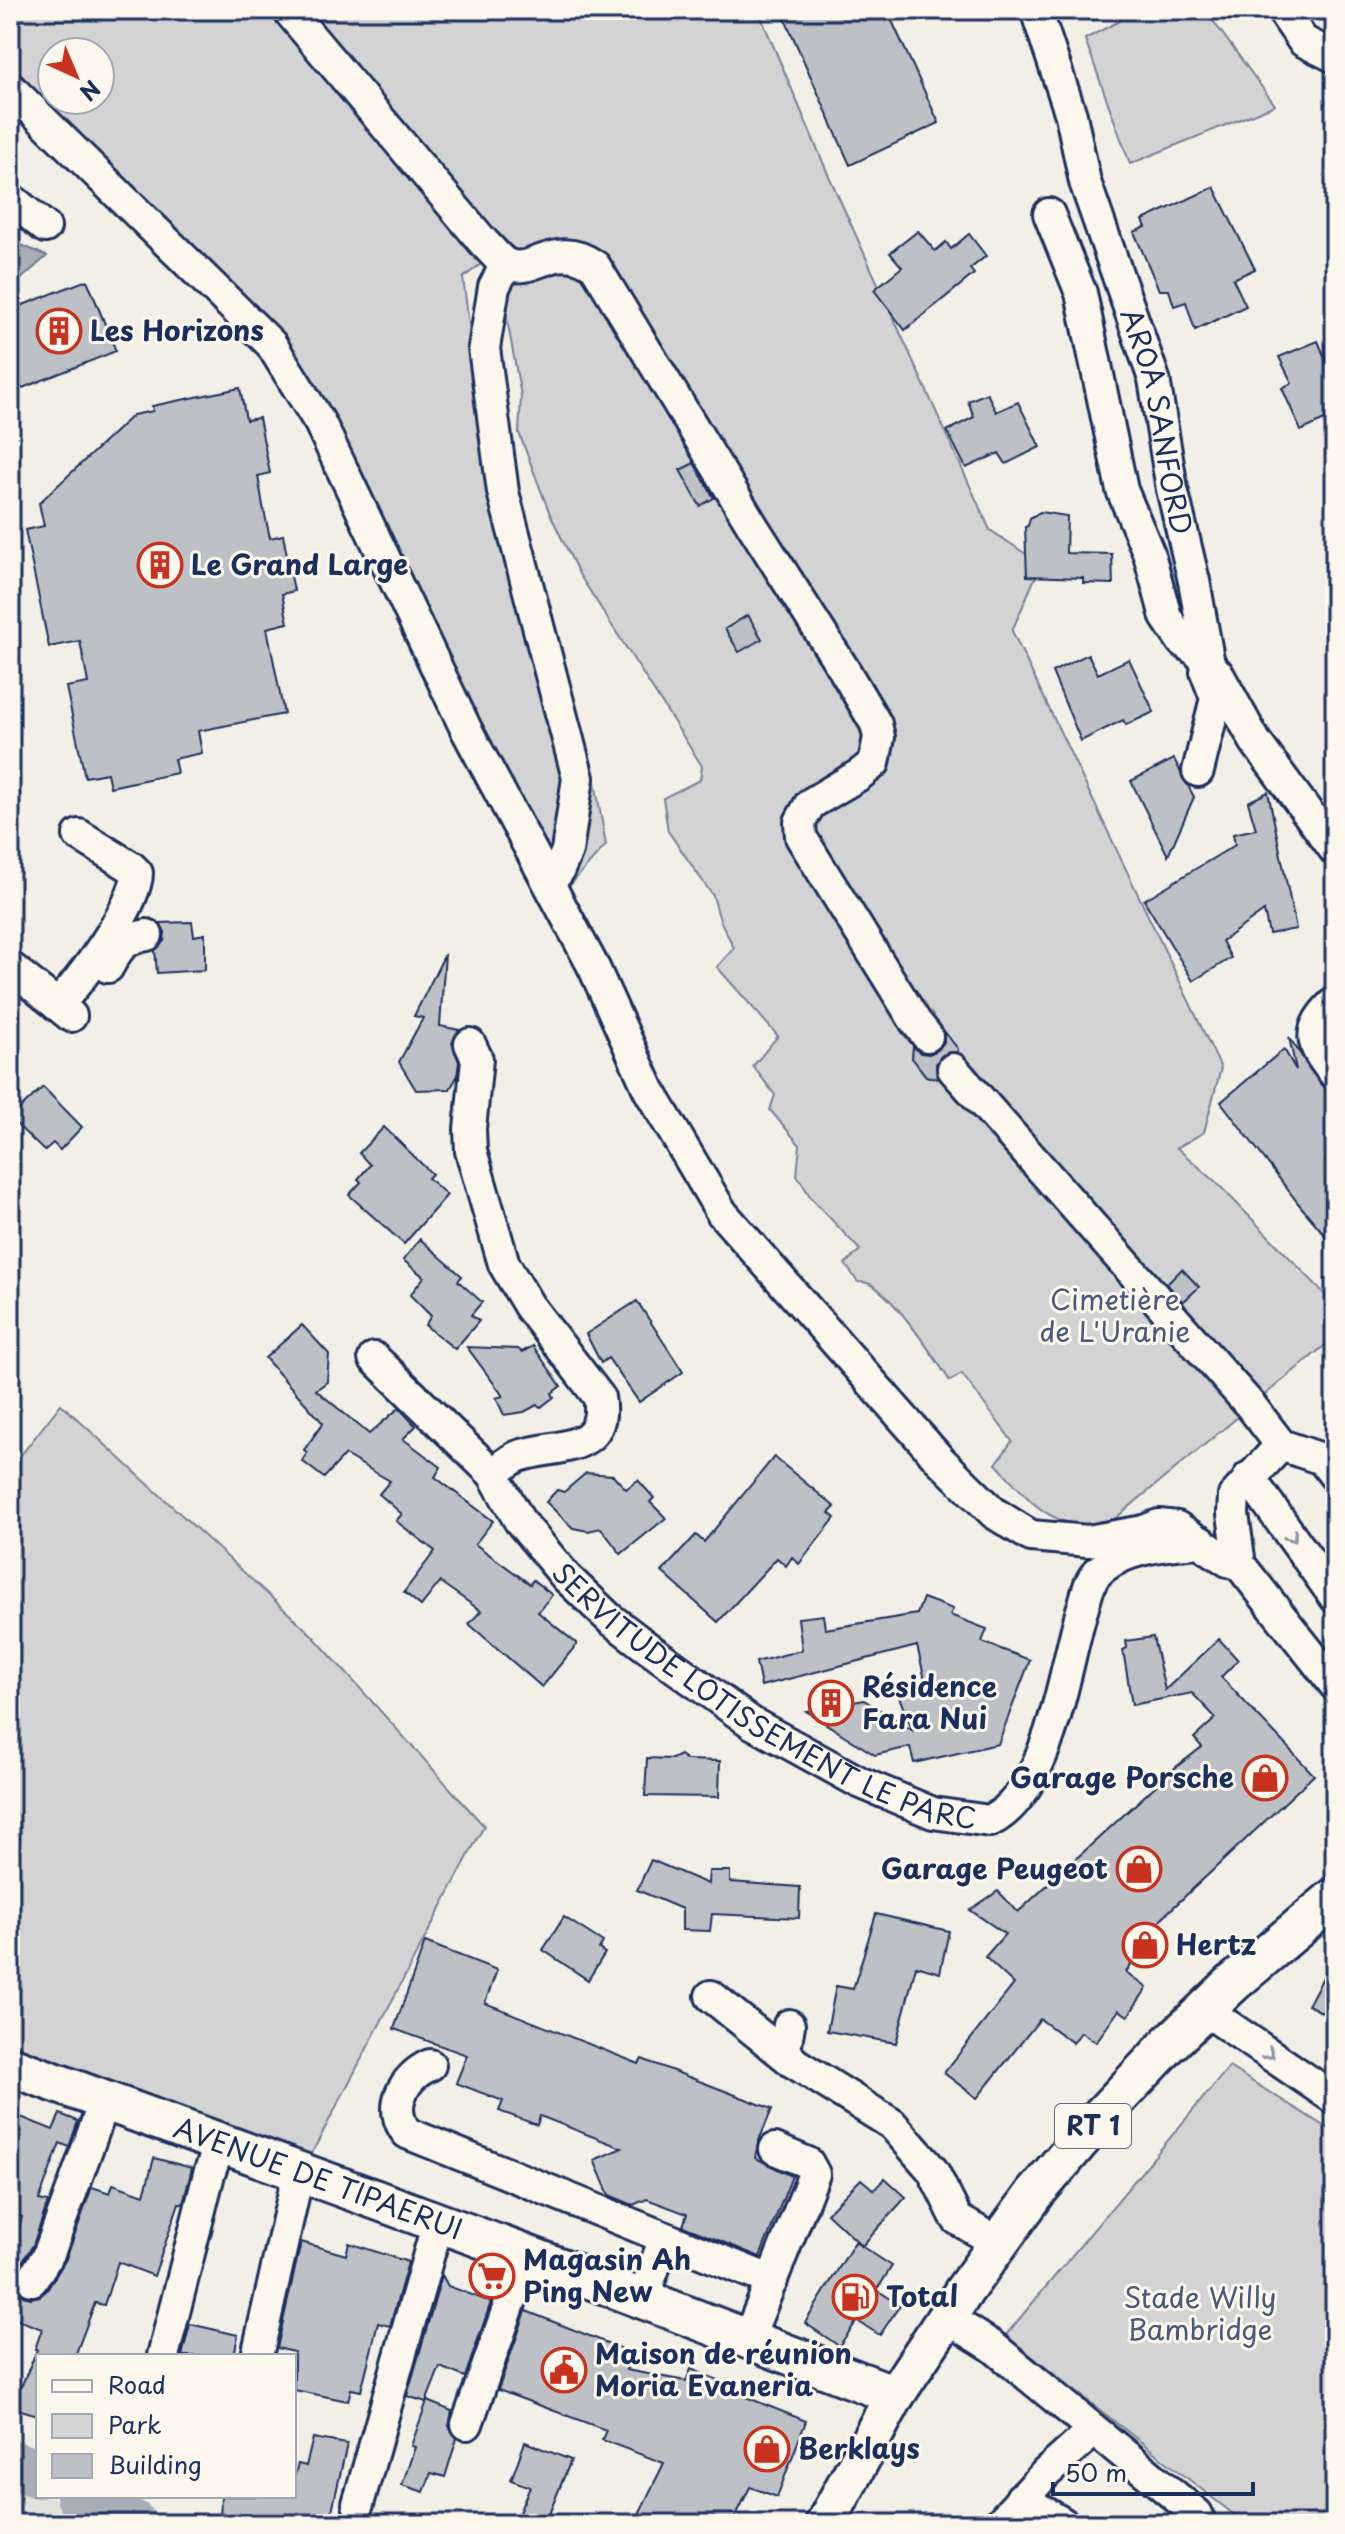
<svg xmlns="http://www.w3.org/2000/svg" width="1345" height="2534" viewBox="0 0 1345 2534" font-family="'Playpen Sans',sans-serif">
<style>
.built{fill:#e2e1dc}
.green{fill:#d2d3d2;stroke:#768198;stroke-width:2;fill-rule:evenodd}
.water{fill:#a9adb7;stroke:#707b93;stroke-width:2}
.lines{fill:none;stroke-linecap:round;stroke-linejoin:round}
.river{stroke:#a9adb7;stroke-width:48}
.building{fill:#bdc0c4;stroke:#1b2f5e;stroke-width:2}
.minor-casing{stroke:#1b2f5e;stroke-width:36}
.major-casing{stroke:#1b2f5e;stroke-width:44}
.minor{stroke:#fbf7ec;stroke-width:30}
.major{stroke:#fbf7ec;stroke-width:38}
.oneway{stroke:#8b93a5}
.labels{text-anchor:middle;stroke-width:6;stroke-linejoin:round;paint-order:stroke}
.shield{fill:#fbf7ec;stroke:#5e6b89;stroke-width:2}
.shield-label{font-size:26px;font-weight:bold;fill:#1b2f5e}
.poi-label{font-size:28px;font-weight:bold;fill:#1b2f5e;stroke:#fbf7ec;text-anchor:start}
.street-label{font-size:28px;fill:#1b2f5e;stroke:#fbf7ec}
.park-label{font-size:28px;fill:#49587b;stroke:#fbf7ec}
</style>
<rect width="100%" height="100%" fill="#f2efe6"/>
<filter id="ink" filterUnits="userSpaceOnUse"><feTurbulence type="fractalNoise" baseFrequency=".0125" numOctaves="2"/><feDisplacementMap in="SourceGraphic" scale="16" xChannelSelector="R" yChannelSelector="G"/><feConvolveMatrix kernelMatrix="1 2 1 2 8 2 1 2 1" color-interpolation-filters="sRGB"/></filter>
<g filter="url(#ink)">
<!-- built -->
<path class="built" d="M 10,2475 L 38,2490 L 38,2496 L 49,2496 L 101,2524 L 10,2524 Z"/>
<!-- green -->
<g class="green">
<path d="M 10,10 L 758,10 L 828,174 L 990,530 L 1041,564 L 1012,631 L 1221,1068 L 1204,1132 L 1177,1148 L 1216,1182 L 1320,1289 L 1335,1308 L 1335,1337 L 1106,1526 C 1047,1528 1034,1504 996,1464 L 1012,1441 L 962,1374 L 950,1381 C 935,1358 894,1296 870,1284 C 866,1282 862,1282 858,1282 L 845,1264 L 860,1250 L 811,1198 L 797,1175 L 800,1145 L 770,1110 L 775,1095 L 753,1066 L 778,1036 L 717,967 L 734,948 L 720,920 L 713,896 L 668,831 L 663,798 L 700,780 L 702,766 L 579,574 L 550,514 L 519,433 L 521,396 L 495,253 L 463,278 L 488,472 L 595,782 L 606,845 L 556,901 L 288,366 L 10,87 ZM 52,52 L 100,52 L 100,100 L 52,100 Z"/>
<path d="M 1140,10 L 1205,10 L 1275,105 L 1130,164 L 1085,39 Z"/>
<path d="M 61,1404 L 312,1635 L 484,1826 L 303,2170 L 10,2061 L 10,1469 Z"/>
<path d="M 1229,2067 L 1335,2133 L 1335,2524 L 1246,2524 L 1005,2336 Z"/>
</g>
<!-- water -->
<path class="water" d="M 10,240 L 47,256 L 10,289 Z"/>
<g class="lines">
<!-- river -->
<g class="river">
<path d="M 10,2463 L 38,2474"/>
<path d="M 80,2496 L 133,2524"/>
</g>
</g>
<!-- building -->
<g class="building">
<path d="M 781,10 L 887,10 L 939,123 L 850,165 Z"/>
<path d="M 1214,187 L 1255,269 L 1233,279 L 1246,306 L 1195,330 L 1186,302 L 1174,306 L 1169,290 L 1159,290 L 1134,232 L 1146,227 L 1143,220 Z"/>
<path d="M 918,231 L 935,251 L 946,242 L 951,249 L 969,234 L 986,256 L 970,269 L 974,274 L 905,330 L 874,290 L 902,267 L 890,253 Z"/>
<path d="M 87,280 L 116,351 L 10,393 L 10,310 Z"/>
<path d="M 1318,341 L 1335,382 L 1335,415 L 1301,431 L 1282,388 L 1292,383 L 1279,357 Z"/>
<path d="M 240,388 L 246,420 L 259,418 L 270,473 L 258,476 L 263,506 L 270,538 L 283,535 L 294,591 L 282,594 L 288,623 L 267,628 L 284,714 L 198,731 L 202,753 L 174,759 L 177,773 L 110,787 L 107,773 L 85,777 L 66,687 L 88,683 L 80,641 L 49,647 L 25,530 L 44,526 L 39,503 L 133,415 L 153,411 L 152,406 Z"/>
<path d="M 987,393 L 996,412 L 1018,402 L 1040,447 L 1006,464 L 999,453 L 966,468 L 947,431 L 974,417 L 968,401 Z"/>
<path d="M 694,463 L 714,498 L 700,506 L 680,470 Z"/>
<path d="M 1040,512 L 1067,516 L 1066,553 L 1112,554 L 1113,584 L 1083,583 L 1083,578 L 1027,576 L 1025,527 L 1028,526 L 1030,518 Z"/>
<path d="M 748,615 L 762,639 L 739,652 L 725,629 Z"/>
<path d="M 1088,654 L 1098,674 L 1129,659 L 1154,712 L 1126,725 L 1123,720 L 1081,741 L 1052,672 Z"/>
<path d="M 1174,759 L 1194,797 L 1168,856 L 1131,781 Z"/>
<path d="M 1268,792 L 1296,929 L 1269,934 L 1264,911 L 1222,941 L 1231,958 L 1193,981 L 1144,900 L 1235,845 L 1233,834 L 1256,829 L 1248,802 Z"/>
<path d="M 192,922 L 194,936 L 205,934 L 205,970 L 157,973 L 155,950 L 164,941 L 165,932 L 160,923 Z"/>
<path d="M 445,954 L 440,1026 L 459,1030 L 452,1043 L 459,1062 L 457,1077 L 450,1089 L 416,1090 L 399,1062 L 423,1018 L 414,1016 Z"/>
<path d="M 944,1031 L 958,1049 L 958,1052 L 949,1052 L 941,1056 L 936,1064 L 937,1079 L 926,1076 L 912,1058 L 913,1047 L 921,1053 L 929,1054 L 938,1050 L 944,1042 Z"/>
<path d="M 1289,1037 L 1321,1085 L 1335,1092 L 1335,1247 L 1298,1203 L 1221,1102 L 1284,1049 L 1296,1070 Z"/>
<path d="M 43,1087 L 82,1127 L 60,1150 L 53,1143 L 44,1151 L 10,1118 Z"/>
<path d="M 384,1127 L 432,1174 L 428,1178 L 447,1195 L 404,1244 L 349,1195 L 361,1182 L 358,1179 L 370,1165 L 359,1153 Z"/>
<path d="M 420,1239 L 462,1276 L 458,1281 L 482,1302 L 471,1315 L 479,1321 L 455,1349 L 425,1325 L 431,1316 L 410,1295 L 424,1277 L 403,1260 Z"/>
<path d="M 1182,1269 L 1199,1287 L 1183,1302 L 1167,1284 Z"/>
<path d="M 637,1301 L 683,1372 L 639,1402 L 608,1358 L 601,1363 L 586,1334 Z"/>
<path d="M 302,1325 L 329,1354 L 327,1382 L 316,1390 L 369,1434 L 399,1408 L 416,1426 L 403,1439 L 441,1467 L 435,1477 L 493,1521 L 475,1544 L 530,1584 L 533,1580 L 552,1595 L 538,1612 L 577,1644 L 542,1687 L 469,1624 L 481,1611 L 440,1582 L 421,1606 L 404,1592 L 435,1551 L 396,1521 L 402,1514 L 379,1494 L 390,1481 L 345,1455 L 324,1478 L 302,1461 L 307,1453 L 304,1450 L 323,1423 L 265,1358 Z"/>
<path d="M 533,1346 L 561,1386 L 552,1393 L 554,1397 L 541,1407 L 537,1405 L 524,1412 L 504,1415 L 496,1398 L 503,1396 L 467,1347 L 518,1349 L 522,1352 Z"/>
<path d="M 774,1457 L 835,1507 L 829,1513 L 835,1518 L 799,1564 L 792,1557 L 786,1566 L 777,1558 L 718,1622 L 662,1572 L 696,1535 L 704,1542 Z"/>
<path d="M 586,1473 L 613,1475 L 626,1489 L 638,1480 L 654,1498 L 650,1502 L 666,1518 L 621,1554 L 601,1528 L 588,1531 L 573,1528 L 546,1502 L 557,1490 L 564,1492 Z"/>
<path d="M 923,1598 L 953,1609 L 950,1615 L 987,1629 L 982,1642 L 1030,1660 L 998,1744 L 914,1763 L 910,1747 L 875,1755 L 806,1711 L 864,1700 L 912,1730 L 898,1694 L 927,1688 L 917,1646 L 761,1686 L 756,1662 L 802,1650 L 798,1618 L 823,1615 L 825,1629 L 917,1614 Z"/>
<path d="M 1153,1637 L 1165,1690 L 1219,1639 L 1238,1660 L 1221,1677 L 1314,1775 L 1163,1917 L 1126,1972 L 1147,1988 L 1128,2016 L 1119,2010 L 1096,2042 L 1081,2032 L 1073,2043 L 1040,2019 L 977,2098 L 944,2073 L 1014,1984 L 985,1957 L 1005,1934 L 970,1910 L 998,1891 L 1018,1912 L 1176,1767 L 1202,1747 L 1194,1738 L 1216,1718 L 1192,1693 L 1132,1705 L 1123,1650 L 1127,1648 L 1126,1641 Z"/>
<path d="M 680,1755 L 687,1760 L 720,1761 L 719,1797 L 645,1796 L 647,1758 L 672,1759 Z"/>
<path d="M 651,1860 L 708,1884 L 709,1871 L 730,1871 L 730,1882 L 800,1887 L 799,1918 L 712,1914 L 710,1931 L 682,1930 L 682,1909 L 637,1890 Z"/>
<path d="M 876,1914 L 949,1931 L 940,1973 L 916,1966 L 896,2043 L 827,2031 L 836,1986 L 853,1989 Z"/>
<path d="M 564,1917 L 603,1942 L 599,1949 L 605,1953 L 588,1980 L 543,1950 Z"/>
<path d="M 425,1942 L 497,1970 L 485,2003 L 639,2064 L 642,2059 L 772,2109 L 758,2143 L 755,2158 L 792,2176 L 760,2257 L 683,2226 L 687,2214 L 647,2199 L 633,2205 L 609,2195 L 594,2160 L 622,2148 L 540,2116 L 537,2125 L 499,2111 L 503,2101 L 456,2083 L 467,2055 L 394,2029 Z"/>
<path d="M 1335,1955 L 1335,2019 L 1308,2005 Z"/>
<path d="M 60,2114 L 78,2121 L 69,2147 L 60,2143 L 39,2200 L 48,2202 L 33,2245 L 16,2271 L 14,2279 L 16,2288 L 23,2296 L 31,2298 L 40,2296 L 47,2290 L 66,2259 L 92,2187 L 110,2193 L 113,2184 L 144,2195 L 154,2158 L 192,2168 L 183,2204 L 179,2203 L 154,2276 L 118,2262 L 104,2305 L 95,2303 L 75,2356 L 38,2356 L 38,2415 L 10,2407 L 10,2383 L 21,2387 L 37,2350 L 35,2349 L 42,2329 L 10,2317 L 10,2260 L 22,2217 L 10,2212 L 10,2128 L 16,2115 L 53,2130 Z"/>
<path d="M 885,2178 L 906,2197 L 862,2246 L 827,2213 L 861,2179 L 874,2190 Z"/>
<path d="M 301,2242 L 346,2255 L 349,2243 L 408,2262 L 390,2326 L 378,2323 L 361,2391 L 351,2389 L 348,2401 L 294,2390 L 294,2352 L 277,2348 Z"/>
<path d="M 855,2242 L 892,2266 L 877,2290 L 900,2305 L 880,2335 L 857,2321 L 839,2346 L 805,2323 Z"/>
<path d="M 442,2275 L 448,2286 L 491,2302 L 465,2377 L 440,2367 L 426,2402 L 407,2396 Z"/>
<path d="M 526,2311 L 633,2353 L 626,2370 L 686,2381 L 691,2369 L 733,2386 L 731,2391 L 806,2421 L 777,2497 L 750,2487 L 732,2524 L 634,2524 L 664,2463 L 602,2440 L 606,2430 L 498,2390 Z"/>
<path d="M 190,2324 L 238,2335 L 234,2356 L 182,2356 Z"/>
<path d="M 427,2401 L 452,2411 L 449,2426 L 457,2438 L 445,2477 L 431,2473 L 424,2492 L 402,2485 L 415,2447 L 411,2446 Z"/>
<path d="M 313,2438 L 347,2444 L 329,2524 L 237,2524 L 220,2521 L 221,2496 L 294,2496 L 294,2478 L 298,2464 L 306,2466 Z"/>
<path d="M 525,2442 L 571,2460 L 545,2524 L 514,2524 L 530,2487 L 511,2480 Z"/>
</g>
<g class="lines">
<!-- minor casing -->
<g class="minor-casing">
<g id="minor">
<path d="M 288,10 L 485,244 C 492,250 500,262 509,265 C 536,274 556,238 595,266 L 754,528 L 843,668 L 876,724 L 879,737 L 874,763 L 859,775 L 810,804 L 800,822 L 801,837 L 915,1021 L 927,1036"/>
<path id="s1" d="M 1036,10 L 1071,115 L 1085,182 L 1154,379 L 1172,489 L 1194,581 L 1209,664"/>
<path d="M 1282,10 L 1303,41 L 1335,57"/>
<path d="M 10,88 L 271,344 L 320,423 L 466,729 L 594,968 L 649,1090 L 722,1213 L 940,1460 L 994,1513 L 1031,1536 L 1088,1541 L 1144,1531 L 1159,1525 L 1177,1527 L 1228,1561 L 1240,1565"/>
<path d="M 10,202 L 16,203 L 45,227"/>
<path d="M 1049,214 L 1081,293 L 1122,490 L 1149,554 L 1166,617 L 1182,641 L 1197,651 L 1218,674 L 1255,741 L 1335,850"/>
<path d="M 506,264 L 494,287 L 484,348 L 503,492 L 578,778 L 567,851 L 558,872 L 549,882"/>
<path d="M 1198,771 L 1216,698 L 1206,672"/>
<path d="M 10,967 L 71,1016"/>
<path d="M 108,967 C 119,947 123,939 147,935"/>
<path d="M 1335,1002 C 1305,1030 1310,1045 1335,1074"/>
<path d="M 57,1005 C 80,983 137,904 137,873 L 131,867 L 79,835"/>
<path d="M 470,1044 L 477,1059 L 470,1129 L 471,1151 L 504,1264 L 529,1306 L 599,1397 C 609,1454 554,1444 519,1456 C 510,1459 501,1468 493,1474"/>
<path d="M 953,1069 L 1251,1406 L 1281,1445"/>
<path id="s2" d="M 374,1358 L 493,1474 L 519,1520 L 566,1577 L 609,1618 L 648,1648 L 752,1723 L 859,1782 L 933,1813 L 990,1821 C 1051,1791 1064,1667 1083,1607 C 1087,1595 1088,1583 1097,1573 C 1121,1548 1167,1544 1201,1542"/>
<path d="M 1281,1445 L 1234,1496 L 1233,1514 L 1240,1565 L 1335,1685"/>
<path d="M 1281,1445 L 1322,1459 L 1335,1476"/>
<path d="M 1249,1477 L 1335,1597"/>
<path d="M 711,1996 L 793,2062 L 892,2124 L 933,2171 L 957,2219 L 998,2243"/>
<path d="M 1205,2010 L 1335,2099"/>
<path d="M 789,2025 L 785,2050 L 793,2062"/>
<path d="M 430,2065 C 403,2077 387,2108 407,2133 L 772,2281"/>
<path d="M 32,2280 L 49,2253 L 105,2100"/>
<path d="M 643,2298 L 665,2238"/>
<path d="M 946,2317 L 992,2346 L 1197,2514 L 1201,2524"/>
<path d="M 748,2339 L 814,2174 L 808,2163 L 775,2149"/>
<path d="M 163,2356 L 209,2174 L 221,2142"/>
<path d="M 257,2356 L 299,2170"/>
<path d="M 467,2424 L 527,2255"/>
<path d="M 1021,2498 L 1064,2524"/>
<path d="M 358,2504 L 438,2222"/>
<path d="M 999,2524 L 1046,2473 L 1093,2431"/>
</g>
</g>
<!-- major casing -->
<g class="major-casing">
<g id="major">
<path id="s3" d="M 10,2066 L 527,2255 L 895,2395"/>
<path d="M 825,2524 L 895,2395 L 964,2291 L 1036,2192 L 1102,2115 L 1169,2044 L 1233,1983 L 1335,1897"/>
</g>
</g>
<!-- minor -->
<use href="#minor" class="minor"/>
<!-- major -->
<use href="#major" class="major"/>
</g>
<!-- one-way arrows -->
<defs><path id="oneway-chevron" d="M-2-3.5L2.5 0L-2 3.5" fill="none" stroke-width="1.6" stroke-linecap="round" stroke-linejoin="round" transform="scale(2)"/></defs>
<g class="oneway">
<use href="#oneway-chevron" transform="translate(1292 1537) rotate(55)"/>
<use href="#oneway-chevron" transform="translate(1269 2054) rotate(35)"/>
</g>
</g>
<!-- icons -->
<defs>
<g id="building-ring" transform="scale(2.3)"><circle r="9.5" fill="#fbf7ec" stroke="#c8321e" stroke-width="1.5"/><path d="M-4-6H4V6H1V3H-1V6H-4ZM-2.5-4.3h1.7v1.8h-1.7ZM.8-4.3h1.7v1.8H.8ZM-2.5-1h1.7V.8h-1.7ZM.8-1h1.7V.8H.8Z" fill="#c8321e"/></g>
<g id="shop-ring" transform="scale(2.3)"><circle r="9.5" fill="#fbf7ec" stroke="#c8321e" stroke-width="1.5"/><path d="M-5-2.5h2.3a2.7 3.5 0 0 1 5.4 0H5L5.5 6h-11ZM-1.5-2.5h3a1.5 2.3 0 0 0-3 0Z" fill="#c8321e"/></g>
<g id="supermarket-ring" transform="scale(2.3)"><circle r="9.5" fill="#fbf7ec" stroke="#c8321e" stroke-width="1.5"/><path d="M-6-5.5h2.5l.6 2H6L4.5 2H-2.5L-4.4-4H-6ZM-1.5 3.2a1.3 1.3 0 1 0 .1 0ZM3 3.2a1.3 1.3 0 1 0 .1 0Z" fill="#c8321e"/></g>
<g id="fuel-ring" transform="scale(2.3)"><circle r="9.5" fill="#fbf7ec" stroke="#c8321e" stroke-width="1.5"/><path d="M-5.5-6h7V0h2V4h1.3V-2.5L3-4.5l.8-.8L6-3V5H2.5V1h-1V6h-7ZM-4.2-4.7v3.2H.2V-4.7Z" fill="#c8321e"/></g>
<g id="civic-ring" transform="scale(2.3)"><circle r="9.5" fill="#fbf7ec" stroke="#c8321e" stroke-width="1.5"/><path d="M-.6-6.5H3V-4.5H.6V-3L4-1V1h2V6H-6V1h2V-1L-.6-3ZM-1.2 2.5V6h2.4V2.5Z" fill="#c8321e"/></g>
</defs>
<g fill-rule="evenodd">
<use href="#building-ring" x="59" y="331"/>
<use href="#building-ring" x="160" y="565"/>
<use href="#building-ring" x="831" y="1703"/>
<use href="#shop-ring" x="1265" y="1778"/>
<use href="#shop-ring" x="1139" y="1869"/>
<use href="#shop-ring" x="1145" y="1945"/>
<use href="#supermarket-ring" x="492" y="2276"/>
<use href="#fuel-ring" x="855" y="2297"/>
<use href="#civic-ring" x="564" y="2370"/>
<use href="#shop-ring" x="767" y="2449"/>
</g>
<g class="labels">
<!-- shield labels -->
<rect class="shield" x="1055" y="2104" width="76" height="44" rx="6"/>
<g class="shield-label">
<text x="1093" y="2135">RT 1</text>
</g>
<!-- poi labels -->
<g class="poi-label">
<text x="90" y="341">Les Horizons</text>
<text x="191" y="575">Le Grand Large</text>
<text x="862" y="1697">Résidence<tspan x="862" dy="32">Fara Nui</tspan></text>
<text x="1234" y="1788" text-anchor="end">Garage Porsche</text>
<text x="1108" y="1879" text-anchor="end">Garage Peugeot</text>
<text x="1176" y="1955">Hertz</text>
<text x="523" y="2270">Magasin Ah<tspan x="523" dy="32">Ping New</tspan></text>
<text x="886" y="2307">Total</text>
<text x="595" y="2364">Maison de réunion<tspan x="595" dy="32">Moria Evaneria</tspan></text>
<text x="798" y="2459">Berklays</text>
</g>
<!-- street labels -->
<g class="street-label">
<text dy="10" stroke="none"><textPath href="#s1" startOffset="430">AROA SANFORD</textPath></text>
<text dy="10" stroke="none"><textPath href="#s2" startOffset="528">SERVITUDE LOTISSEMENT LE PARC</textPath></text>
<text dy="10" stroke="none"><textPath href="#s3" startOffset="328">AVENUE DE TIPAERUI</textPath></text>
</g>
<!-- park labels -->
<g class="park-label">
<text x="1115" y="1310">Cimetière<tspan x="1115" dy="32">de L'Uranie</tspan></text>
<text x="1200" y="2308">Stade Willy<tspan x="1200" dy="32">Bambridge</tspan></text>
</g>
</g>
<!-- margin -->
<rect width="1345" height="2534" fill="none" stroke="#fbf7ec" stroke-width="40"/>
<rect x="20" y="20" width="1305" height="2494" fill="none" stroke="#1b2f5e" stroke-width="3" filter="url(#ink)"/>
<!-- legend -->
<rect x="36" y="2354" width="260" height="144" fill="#fbf7ec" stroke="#a1a7b3" stroke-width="2"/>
<rect x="52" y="2380" width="40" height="12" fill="#fbf7ec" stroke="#a1a7b3" stroke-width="2"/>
<text x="108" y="2394" font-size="24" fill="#1b2f5e">Road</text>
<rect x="52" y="2414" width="40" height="24" fill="#d2d3d2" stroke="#a1a7b3" stroke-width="2"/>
<text x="108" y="2434" font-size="24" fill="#1b2f5e">Park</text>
<rect x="52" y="2454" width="40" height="24" fill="#bdc0c4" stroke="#a1a7b3" stroke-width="2"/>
<text x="108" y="2474" font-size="24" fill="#1b2f5e">Building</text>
<!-- north arrow -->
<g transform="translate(76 76) rotate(136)"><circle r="38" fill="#fbf7ec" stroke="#a1a7b3" stroke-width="2"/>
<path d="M0-6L14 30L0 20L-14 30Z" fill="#c8321e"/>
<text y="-12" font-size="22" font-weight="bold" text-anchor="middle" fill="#1b2f5e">N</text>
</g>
<!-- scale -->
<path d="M1053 2482v12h200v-12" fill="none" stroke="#1b2f5e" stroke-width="4"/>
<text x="1065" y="2482" font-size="24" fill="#1b2f5e" stroke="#fbf7ec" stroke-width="6" paint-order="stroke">50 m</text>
</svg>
